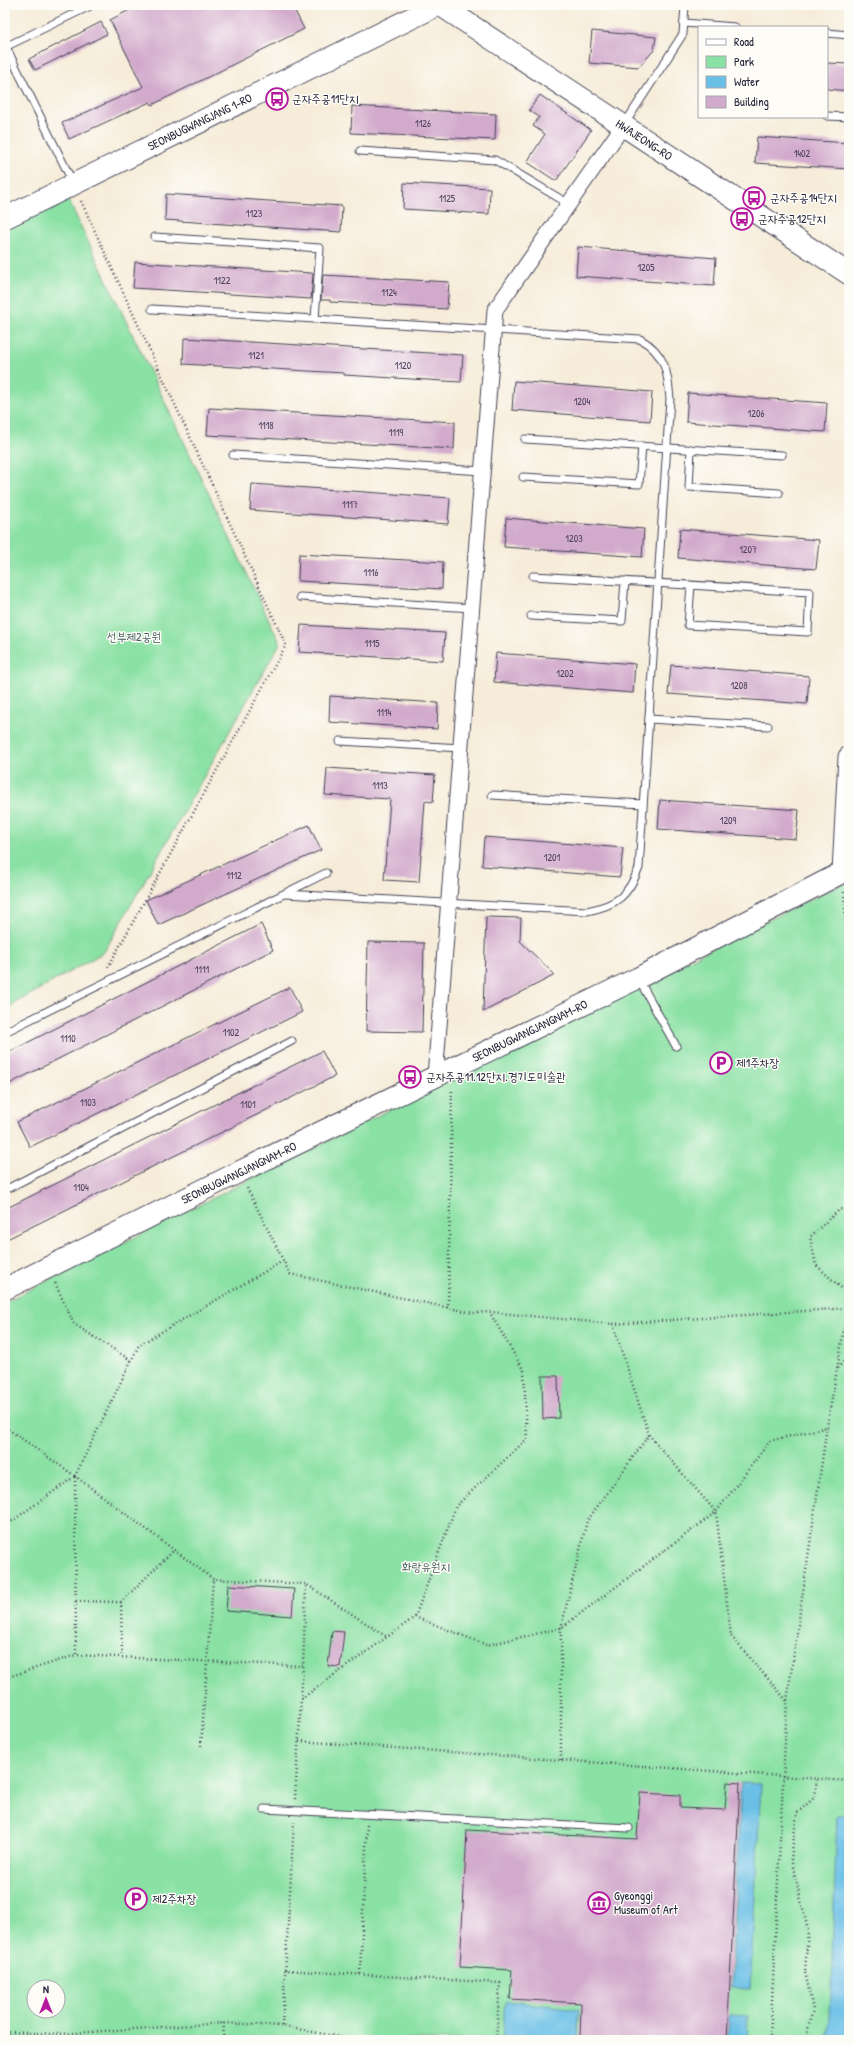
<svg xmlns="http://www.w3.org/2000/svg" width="854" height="2045" viewBox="0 0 854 2045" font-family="'Patrick Hand','Poor Story',sans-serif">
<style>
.green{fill:#8ae1a4;stroke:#568270;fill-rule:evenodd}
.water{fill:#69bfe6;stroke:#467090}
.building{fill:#d2aacc}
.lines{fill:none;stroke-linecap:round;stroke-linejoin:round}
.lane-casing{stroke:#424053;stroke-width:9}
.street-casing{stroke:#424053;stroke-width:17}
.secondary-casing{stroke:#424053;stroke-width:23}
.path{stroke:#424053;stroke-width:2.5;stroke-dasharray:1 3;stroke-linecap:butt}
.lane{stroke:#fff;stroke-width:7}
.street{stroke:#fff;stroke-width:15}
.secondary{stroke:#fff;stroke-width:21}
.labels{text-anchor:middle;stroke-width:3;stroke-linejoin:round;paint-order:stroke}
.number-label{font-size:10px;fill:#4e445f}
.poi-label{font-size:12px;fill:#22223b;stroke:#fdfcf7;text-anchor:start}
.street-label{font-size:12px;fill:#22223b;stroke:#fdfcf7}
.park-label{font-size:12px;fill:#415b5a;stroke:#fdfcf7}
</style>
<rect width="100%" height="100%" fill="#fdfcf7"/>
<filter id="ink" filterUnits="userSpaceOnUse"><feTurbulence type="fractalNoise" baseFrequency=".025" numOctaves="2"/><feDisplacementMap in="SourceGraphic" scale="8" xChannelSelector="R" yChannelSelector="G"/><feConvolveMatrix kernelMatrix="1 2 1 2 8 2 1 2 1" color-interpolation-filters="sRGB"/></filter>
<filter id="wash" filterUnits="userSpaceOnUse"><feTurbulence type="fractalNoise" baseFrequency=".012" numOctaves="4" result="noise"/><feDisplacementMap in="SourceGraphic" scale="16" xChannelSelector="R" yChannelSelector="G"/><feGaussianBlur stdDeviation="0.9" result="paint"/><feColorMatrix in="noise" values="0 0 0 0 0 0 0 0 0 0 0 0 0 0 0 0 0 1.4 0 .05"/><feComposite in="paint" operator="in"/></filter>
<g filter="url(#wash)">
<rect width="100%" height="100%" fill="#f6ecd9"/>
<!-- green -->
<g class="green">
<path d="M 64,191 L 280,643 L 104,952 L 5,1009 L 5,221 Z"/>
<path d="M 849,880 L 849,2040 L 5,2040 L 5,1302 ZM 34,1987 L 58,1987 L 58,2011 L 34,2011 Z"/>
</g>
<!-- water -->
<g class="water">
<path d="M 849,1645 L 849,1749 L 846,1749 Z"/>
<path d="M 741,1783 L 761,1784 L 750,1989 L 731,1988 Z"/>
<path d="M 837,1815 L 849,1815 L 849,2040 L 827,2040 L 830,2018 Z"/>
<path d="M 505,2001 L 579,2009 L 578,2040 L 502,2040 Z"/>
<path d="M 729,2015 L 748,2016 L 747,2040 L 728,2040 Z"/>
</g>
<g id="blocks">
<!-- building -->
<g class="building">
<path d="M 139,5 L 292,5 L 304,29 L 152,105 L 150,102 L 69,139 L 62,123 L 143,87 L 110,20 Z"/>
<path d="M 101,22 L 107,34 L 35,70 L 29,59 Z"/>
<path d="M 592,31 L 656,37 L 654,50 L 639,67 L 589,63 Z"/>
<path d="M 827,63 L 849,64 L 849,91 L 827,89 Z"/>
<path d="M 540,95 L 591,130 L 556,181 L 527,162 L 545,134 L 533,126 L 539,117 L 529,110 Z"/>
<path d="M 352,106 L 496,114 L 495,140 L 351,133 Z"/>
<path d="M 757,137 L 849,143 L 849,169 L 755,163 Z"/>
<path d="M 404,183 L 490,188 L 489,214 L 403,209 Z"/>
<path d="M 166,194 L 342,206 L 341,232 L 165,220 Z"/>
<path d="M 578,247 L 716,258 L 714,286 L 576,276 Z"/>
<path d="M 135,262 L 311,273 L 313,274 L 311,299 L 133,288 Z"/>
<path d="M 323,275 L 449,282 L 447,309 L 330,302 L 330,300 L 321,300 Z"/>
<path d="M 184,338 L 463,355 L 461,382 L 344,375 L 344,373 L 183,364 Z"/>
<path d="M 514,381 L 652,392 L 650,421 L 512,410 Z"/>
<path d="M 688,393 L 827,403 L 825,432 L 686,422 Z"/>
<path d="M 209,408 L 455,422 L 454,449 L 207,435 Z"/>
<path d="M 252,484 L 450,498 L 448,524 L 250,510 Z"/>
<path d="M 506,518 L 644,529 L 642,557 L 504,547 Z"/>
<path d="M 680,529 L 819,540 L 816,569 L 678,558 Z"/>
<path d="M 299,554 L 443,562 L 442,589 L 298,581 Z"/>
<path d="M 301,625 L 445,633 L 443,661 L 299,652 Z"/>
<path d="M 496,653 L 635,664 L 633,693 L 494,682 Z"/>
<path d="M 671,665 L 809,676 L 807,704 L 668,694 Z"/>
<path d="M 330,696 L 438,703 L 437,729 L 329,722 Z"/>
<path d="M 327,768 L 435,775 L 433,802 L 425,801 L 419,882 L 384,880 L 390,799 L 325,795 Z"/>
<path d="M 660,800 L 799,810 L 796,839 L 658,829 Z"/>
<path d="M 309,825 L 321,850 L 158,925 L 146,900 Z"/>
<path d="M 484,837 L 623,848 L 620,877 L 482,866 Z"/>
<path d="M 486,917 L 521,918 L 520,941 L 555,975 L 483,1012 Z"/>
<path d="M 261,924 L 273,950 L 5,1086 L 5,1054 Z"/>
<path d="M 368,942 L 424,943 L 422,1032 L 366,1031 Z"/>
<path d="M 290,987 L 302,1012 L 30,1147 L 17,1122 Z"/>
<path d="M 322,1051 L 335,1076 L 5,1240 L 5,1209 Z"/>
<path d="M 542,1376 L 558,1376 L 559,1418 L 543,1419 Z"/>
<path d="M 228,1585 L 294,1589 L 292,1616 L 226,1611 Z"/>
<path d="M 332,1631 L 344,1632 L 340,1667 L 328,1666 Z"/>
<path d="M 727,1782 L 740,1783 L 727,2040 L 580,2040 L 581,2003 L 510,1999 L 512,1970 L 460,1967 L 467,1830 L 637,1839 L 640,1793 L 680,1795 L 680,1808 L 725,1810 Z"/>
</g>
</g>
</g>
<g filter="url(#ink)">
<use href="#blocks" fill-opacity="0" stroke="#424053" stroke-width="1"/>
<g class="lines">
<!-- lane casing -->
<g class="lane-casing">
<g id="lane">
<path d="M 684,23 L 735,27"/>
<path d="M 827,33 L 849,35"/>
<path d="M 5,45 L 73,183"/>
<path d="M 5,47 L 92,5"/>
<path d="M 827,116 L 849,117"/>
<path d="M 624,125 L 683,34 L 685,5"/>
<path d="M 360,151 L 495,160 L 569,204"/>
<path d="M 155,237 L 320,248 L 315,319"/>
<path d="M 152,309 L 640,339 C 665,353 668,372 670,399 L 639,868 C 628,896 617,905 587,911 L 285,894"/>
<path d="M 525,439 L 782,455"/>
<path d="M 691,449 L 689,487 L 779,493"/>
<path d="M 233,455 L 482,471"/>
<path d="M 523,477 L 639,484 L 642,446"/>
<path d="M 533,576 L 810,592 L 808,632 L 688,625 L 691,585"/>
<path d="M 300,597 L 472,608"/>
<path d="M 531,616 L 622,621 L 625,581"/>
<path d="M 649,719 L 768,726"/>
<path d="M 340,741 L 461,748"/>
<path d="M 492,795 L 643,804"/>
<path d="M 639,980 L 676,1046"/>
<path d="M 5,1032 L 326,873"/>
<path d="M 5,1190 L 292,1041"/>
<path d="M 264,1809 L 629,1828"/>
</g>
</g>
<!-- street casing -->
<g class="street-casing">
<path id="street" d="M 435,1077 L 495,310 L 623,126"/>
</g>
<!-- secondary casing -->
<g class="secondary-casing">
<g id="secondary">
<path d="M 440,5 L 849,274"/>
<path d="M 5,218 L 438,5"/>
<path d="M 5,1289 L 239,1172 L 638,978 L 843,872 L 849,757"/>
</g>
</g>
<!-- path -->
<g class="path">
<path d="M 81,201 L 286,645 L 107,969"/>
<path d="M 844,892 L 849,969"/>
<path d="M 247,1188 L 290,1274 L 473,1313 L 490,1312 L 613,1324 L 848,1308"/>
<path d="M 849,1211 L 840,1209 L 810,1237 L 816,1265 L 849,1295"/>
<path d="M 283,1261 L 139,1345 L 75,1476 L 213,1579 L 306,1584 L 387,1637"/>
<path d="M 55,1283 L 74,1324 L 132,1361"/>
<path d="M 448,1308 L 452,1089"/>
<path d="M 613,1324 L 649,1435 L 716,1512 L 731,1636 L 787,1701"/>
<path d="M 837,1368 L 849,1357"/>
<path d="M 5,1427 L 75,1476"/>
<path d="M 75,1477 L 76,1655 L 303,1666"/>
<path d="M 5,1526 L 74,1477"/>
<path d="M 76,1601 L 121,1602 L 174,1550"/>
<path d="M 121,1602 L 122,1657"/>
<path d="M 415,1617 L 456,1506 L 527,1439 L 524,1371 L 490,1313"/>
<path d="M 5,1678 L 76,1655"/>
<path d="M 301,1699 L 415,1617 L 487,1645 L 561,1628 L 716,1512 L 770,1441 L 827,1427"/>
<path d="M 299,1741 L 849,1781"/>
<path d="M 201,1746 L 213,1579"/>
<path d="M 561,1760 L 561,1628 L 587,1521 L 649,1435"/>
<path d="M 295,1799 L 303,1666 L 306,1585"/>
<path d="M 284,1970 L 500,1983 L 496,2040"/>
<path d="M 360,1974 L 367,1825"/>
<path d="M 282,2026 L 294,1822"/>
<path d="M 5,2032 L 58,2034 L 224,2023 L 282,2026 L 355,2040"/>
<path d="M 223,2040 L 224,2023"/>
<path d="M 770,2040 L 787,1701 L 827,1427 L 849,1300"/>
<path d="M 805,2040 L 813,2010 L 805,1972 L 808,1930 L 791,1859 L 797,1813 L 815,1797 L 817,1779"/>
</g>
<!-- lane -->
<use href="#lane" class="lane"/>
<!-- street -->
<use href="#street" class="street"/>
<!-- secondary -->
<use href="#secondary" class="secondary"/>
</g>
</g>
<!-- icons -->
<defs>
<g id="bus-ring" transform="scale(1.15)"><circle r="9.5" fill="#fdfcf7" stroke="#b5179e" stroke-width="1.5"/><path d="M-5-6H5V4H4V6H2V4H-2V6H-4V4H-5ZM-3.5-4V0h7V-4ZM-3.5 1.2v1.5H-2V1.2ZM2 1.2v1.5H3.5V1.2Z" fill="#b5179e"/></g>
<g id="parking-ring" transform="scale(1.15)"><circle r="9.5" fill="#fdfcf7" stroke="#b5179e" stroke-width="1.5"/><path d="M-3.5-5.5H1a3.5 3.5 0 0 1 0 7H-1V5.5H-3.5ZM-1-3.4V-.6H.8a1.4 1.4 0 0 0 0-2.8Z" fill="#b5179e"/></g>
<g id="museum-ring" transform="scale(1.15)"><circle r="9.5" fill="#fdfcf7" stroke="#b5179e" stroke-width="1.5"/><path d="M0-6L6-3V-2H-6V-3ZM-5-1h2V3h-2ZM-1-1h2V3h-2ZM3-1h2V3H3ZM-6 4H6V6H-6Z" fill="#b5179e"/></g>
</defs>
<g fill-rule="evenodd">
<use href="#bus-ring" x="277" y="99"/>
<use href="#bus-ring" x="754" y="198"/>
<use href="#bus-ring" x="742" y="219"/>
<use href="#parking-ring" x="721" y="1063"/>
<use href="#bus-ring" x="410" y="1077"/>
<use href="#parking-ring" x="136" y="1899"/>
<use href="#museum-ring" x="599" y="1903"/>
</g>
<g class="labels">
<!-- number labels -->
<g class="number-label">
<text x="423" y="127">1126</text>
<text x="802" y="157">1402</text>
<text x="447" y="202">1125</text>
<text x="254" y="217">1123</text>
<text x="646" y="271">1205</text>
<text x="222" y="284">1122</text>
<text x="389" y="296">1124</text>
<text x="256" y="359">1121</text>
<text x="403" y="369">1120</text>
<text x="582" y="405">1204</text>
<text x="756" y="417">1206</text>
<text x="266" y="429">1118</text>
<text x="396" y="436">1119</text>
<text x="350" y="508">1117</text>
<text x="574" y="542">1203</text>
<text x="748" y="553">1207</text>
<text x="371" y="576">1116</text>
<text x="372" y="647">1115</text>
<text x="565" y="677">1202</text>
<text x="739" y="689">1208</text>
<text x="384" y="716">1114</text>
<text x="380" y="789">1113</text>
<text x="728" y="824">1209</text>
<text x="552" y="861">1201</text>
<text x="234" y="879">1112</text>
<text x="202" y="973">1111</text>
<text x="231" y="1036">1102</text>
<text x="68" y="1042">1110</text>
<text x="88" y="1106">1103</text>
<text x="248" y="1108">1101</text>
<text x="81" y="1191">1104</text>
</g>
<!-- poi labels -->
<g class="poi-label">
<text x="292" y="103">군자주공11단지</text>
<text x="770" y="202">군자주공14단지</text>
<text x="758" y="223">군자주공12단지</text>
<text x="736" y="1067">제1주차장</text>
<text x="426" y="1081">군자주공11.12단지.경기도미술관</text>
<text x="614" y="1900">Gyeonggi<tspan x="614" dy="14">Museum of Art</tspan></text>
<text x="152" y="1903">제2주차장</text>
</g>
<!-- street labels -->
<g class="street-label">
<text transform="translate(200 122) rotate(-26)" y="4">SEONBUGWANGJANG 1-RO</text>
<text transform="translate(644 140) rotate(33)" y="4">HWAJEONG-RO</text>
<text transform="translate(530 1031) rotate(-26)" y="4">SEONBUGWANGJANGNAM-RO</text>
<text transform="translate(239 1173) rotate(-26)" y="4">SEONBUGWANGJANGNAM-RO</text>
</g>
<!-- park labels -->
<g class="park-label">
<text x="134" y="641">선부제2공원</text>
<text x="426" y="1571">화랑유원지</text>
</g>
</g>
<!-- margin -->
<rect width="854" height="2045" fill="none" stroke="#fdfcf7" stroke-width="20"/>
<!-- legend -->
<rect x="698" y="26" width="130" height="92" fill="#fdfcf7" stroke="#a5a5ac"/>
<rect x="706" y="39" width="20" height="6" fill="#ffffff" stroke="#a5a5ac"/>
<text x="734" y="46" font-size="12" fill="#22223b">Road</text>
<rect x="706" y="56" width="20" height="12" fill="#8ae1a4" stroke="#a5a5ac"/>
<text x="734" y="66" font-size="12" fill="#22223b">Park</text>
<rect x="706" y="76" width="20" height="12" fill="#69bfe6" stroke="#a5a5ac"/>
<text x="734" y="86" font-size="12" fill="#22223b">Water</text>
<rect x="706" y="96" width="20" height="12" fill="#d2aacc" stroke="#a5a5ac"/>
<text x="734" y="106" font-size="12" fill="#22223b">Building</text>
<!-- north arrow -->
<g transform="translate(46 1999)"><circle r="19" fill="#fdfcf7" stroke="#a5a5ac"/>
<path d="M0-3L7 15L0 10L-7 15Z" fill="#b5179e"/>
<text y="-6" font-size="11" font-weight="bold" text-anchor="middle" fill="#22223b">N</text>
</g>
</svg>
